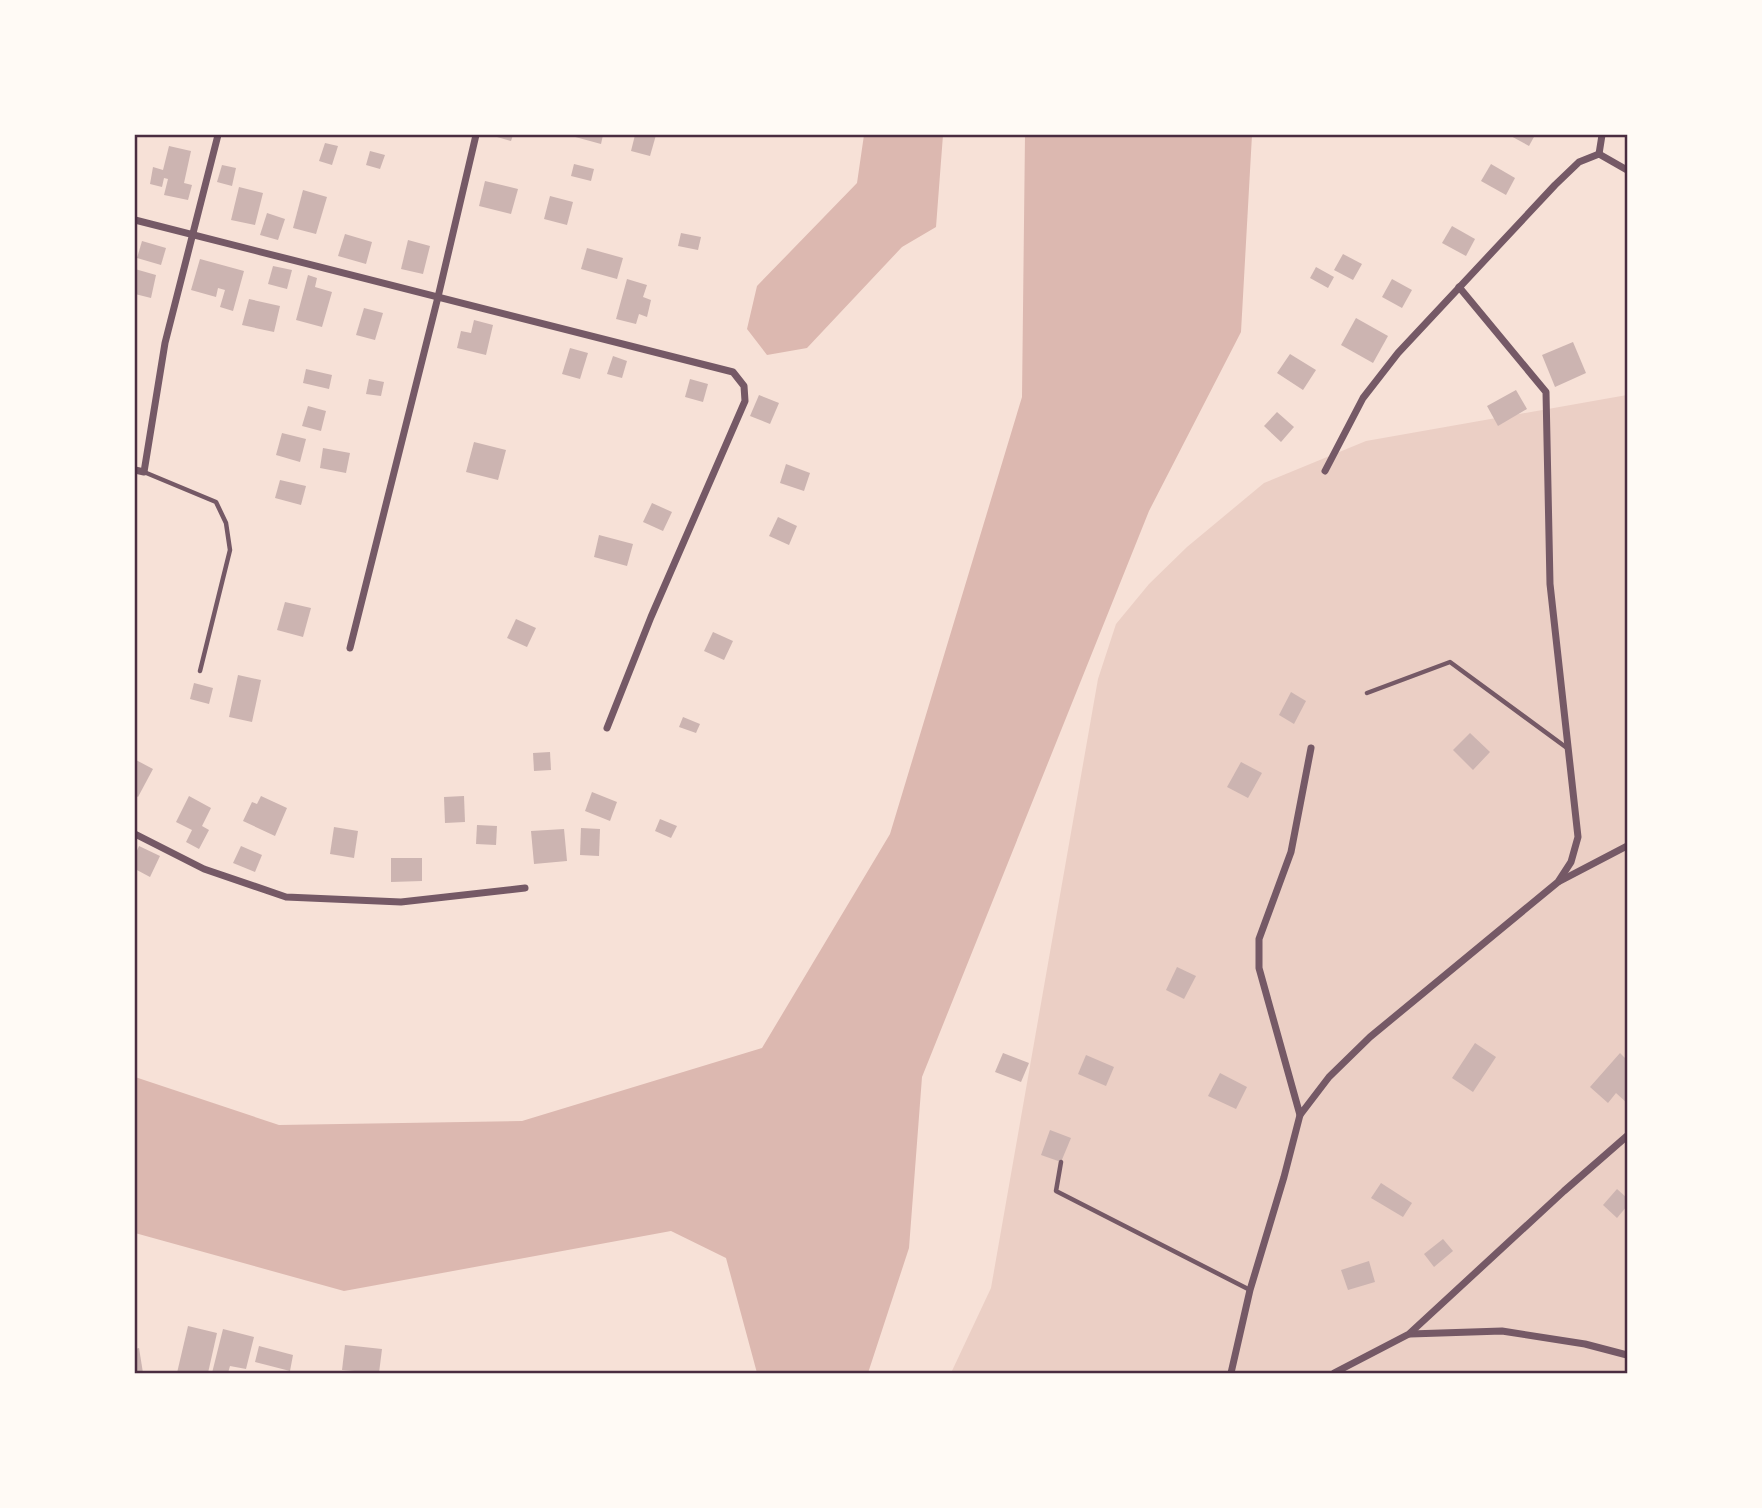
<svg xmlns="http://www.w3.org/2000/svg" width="1762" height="1508" viewBox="0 0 1762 1508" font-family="Arial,sans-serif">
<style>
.green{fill:#ebcfc5}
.water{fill:#dcb8b0}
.building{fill:#ccb4b1}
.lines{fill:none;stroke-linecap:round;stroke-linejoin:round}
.service{stroke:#755966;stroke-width:4.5}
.minor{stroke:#755966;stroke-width:7}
.neatline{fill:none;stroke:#4a2c40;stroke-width:2.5}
</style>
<rect width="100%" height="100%" fill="#f7e1d7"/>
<!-- green -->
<path class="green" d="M 1627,395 L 1627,1373 L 951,1373 L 991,1288 L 1098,679 L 1116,624 L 1149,584 L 1187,547 L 1264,483 L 1366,441 Z"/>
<!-- water -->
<g class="water">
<path d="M 864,135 L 943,135 L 936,227 L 902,247 L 807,348 L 767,355 L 747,329 L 757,286 L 857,183 Z"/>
<path d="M 1025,135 L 1252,135 L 1241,332 L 1149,511 L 922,1077 L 909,1248 L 868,1373 L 757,1373 L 726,1258 L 671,1231 L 344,1291 L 135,1233 L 135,1077 L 279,1125 L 522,1121 L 762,1048 L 890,834 L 1022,397 Z"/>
</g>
<!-- building -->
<g class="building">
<path d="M 490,135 L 513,135 L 511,141 Z"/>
<path d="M 568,135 L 603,135 L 601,144 Z"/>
<path d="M 635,135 L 656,135 L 650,156 L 631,151 Z"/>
<path d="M 1509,135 L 1535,135 L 1529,146 Z"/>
<path d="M 325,143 L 338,146 L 332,165 L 319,161 Z"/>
<path d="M 169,146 L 191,151 L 184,183 L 192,185 L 188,200 L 164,195 L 168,179 L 164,178 L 162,187 L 150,184 L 153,167 L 163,170 Z"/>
<path d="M 370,151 L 385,155 L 380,169 L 366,165 Z"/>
<path d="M 574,164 L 594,169 L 591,181 L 571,176 Z"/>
<path d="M 1491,164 L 1515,178 L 1506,195 L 1481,181 Z"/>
<path d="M 222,165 L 236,168 L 232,186 L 217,182 Z"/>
<path d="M 485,181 L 518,189 L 511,214 L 479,206 Z"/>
<path d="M 239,187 L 263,193 L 255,225 L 231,220 Z"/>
<path d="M 303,190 L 327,197 L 316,234 L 293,228 Z"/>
<path d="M 550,196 L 573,202 L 567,225 L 544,219 Z"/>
<path d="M 267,213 L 285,219 L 278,240 L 260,235 Z"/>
<path d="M 1452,226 L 1475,239 L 1466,256 L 1442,243 Z"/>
<path d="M 681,233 L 701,237 L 698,250 L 678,246 Z"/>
<path d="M 345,234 L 372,242 L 366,264 L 338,256 Z"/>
<path d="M 408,240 L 430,246 L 423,274 L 401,269 Z"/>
<path d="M 142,241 L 166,248 L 161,265 L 137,258 Z"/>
<path d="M 587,248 L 623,258 L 617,279 L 581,269 Z"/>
<path d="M 1343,254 L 1362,264 L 1353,280 L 1334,270 Z"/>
<path d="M 200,259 L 244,271 L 233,311 L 220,307 L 225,290 L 218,288 L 216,297 L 191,290 Z"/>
<path d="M 273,266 L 292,270 L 287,289 L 268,284 Z"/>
<path d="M 1316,267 L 1334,277 L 1328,288 L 1310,278 Z"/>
<path d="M 135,269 L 156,275 L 151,298 L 135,294 Z"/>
<path d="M 308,275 L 317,278 L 315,287 L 332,292 L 322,327 L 296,320 Z"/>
<path d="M 627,279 L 647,285 L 643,297 L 651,300 L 647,317 L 639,314 L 636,324 L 616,319 Z"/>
<path d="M 1392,279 L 1412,290 L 1402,308 L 1382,297 Z"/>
<path d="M 249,299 L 280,306 L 274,332 L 242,325 Z"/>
<path d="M 364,308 L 383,313 L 375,340 L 356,335 Z"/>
<path d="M 1356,318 L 1388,336 L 1373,363 L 1341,345 Z"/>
<path d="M 474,320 L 493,325 L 486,355 L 457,348 L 461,331 L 471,333 Z"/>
<path d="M 1573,342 L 1586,373 L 1555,387 L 1542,355 Z"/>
<path d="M 570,348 L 588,353 L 580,379 L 562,374 Z"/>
<path d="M 1290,354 L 1316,370 L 1303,390 L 1277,373 Z"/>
<path d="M 613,356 L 627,361 L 622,378 L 607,374 Z"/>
<path d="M 306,369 L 332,375 L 329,389 L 303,383 Z"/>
<path d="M 369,379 L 384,382 L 381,396 L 366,394 Z"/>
<path d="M 690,379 L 708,384 L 703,402 L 685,397 Z"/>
<path d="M 1516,390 L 1527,409 L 1498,426 L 1487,406 Z"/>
<path d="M 759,395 L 779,403 L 770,424 L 750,416 Z"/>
<path d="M 308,406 L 326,411 L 321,431 L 302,426 Z"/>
<path d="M 1277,412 L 1294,427 L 1281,442 L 1264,426 Z"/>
<path d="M 282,433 L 306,439 L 300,462 L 276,455 Z"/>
<path d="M 474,442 L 506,450 L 498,480 L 466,472 Z"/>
<path d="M 323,448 L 350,453 L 346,473 L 320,468 Z"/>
<path d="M 786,464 L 810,473 L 804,491 L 780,483 Z"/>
<path d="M 280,480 L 306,486 L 301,505 L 275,498 Z"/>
<path d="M 652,503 L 672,512 L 663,531 L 643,522 Z"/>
<path d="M 778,517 L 797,526 L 789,545 L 769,536 Z"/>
<path d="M 599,535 L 633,544 L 627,566 L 594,557 Z"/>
<path d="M 285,602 L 311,608 L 303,637 L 277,630 Z"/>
<path d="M 516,619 L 536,628 L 527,647 L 507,638 Z"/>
<path d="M 713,632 L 733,641 L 724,660 L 704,651 Z"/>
<path d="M 238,675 L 261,680 L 252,722 L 229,717 Z"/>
<path d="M 194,683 L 213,688 L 209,704 L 190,699 Z"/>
<path d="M 1291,692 L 1306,701 L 1294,724 L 1279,715 Z"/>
<path d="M 683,717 L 700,724 L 696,733 L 679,727 Z"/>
<path d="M 1470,733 L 1490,752 L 1473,770 L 1453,750 Z"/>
<path d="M 550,752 L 551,770 L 534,771 L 533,753 Z"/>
<path d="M 136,760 L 153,769 L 138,797 L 135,795 Z"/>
<path d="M 1241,762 L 1262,773 L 1248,798 L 1227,787 Z"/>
<path d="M 592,792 L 617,802 L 610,821 L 585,811 Z"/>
<path d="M 189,796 L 211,808 L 202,826 L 209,830 L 199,849 L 186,842 L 192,830 L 176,822 Z"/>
<path d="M 261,796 L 287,808 L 275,836 L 243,821 L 252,802 L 257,804 Z"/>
<path d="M 464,796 L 465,822 L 445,823 L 444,797 Z"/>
<path d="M 660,819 L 677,826 L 671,838 L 655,831 Z"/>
<path d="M 477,825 L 497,826 L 496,845 L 476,844 Z"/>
<path d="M 334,827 L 358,831 L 354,858 L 330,854 Z"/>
<path d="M 581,828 L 600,829 L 599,856 L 580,855 Z"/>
<path d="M 564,829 L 567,861 L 534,864 L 531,831 Z"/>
<path d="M 139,846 L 160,856 L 150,877 L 135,869 L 135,855 Z"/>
<path d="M 241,846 L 262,855 L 255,872 L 233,863 Z"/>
<path d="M 391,858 L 422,858 L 422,881 L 391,882 Z"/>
<path d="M 1177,967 L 1196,976 L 1184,999 L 1166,990 Z"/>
<path d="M 1475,1043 L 1496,1057 L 1473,1092 L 1452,1078 Z"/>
<path d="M 1003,1053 L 1029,1063 L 1021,1082 L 995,1072 Z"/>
<path d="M 1620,1053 L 1627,1060 L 1627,1103 L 1616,1093 L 1608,1103 L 1590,1087 Z"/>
<path d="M 1086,1055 L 1114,1067 L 1106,1086 L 1078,1074 Z"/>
<path d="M 1220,1073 L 1247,1087 L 1236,1109 L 1208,1096 Z"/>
<path d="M 1050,1130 L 1071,1138 L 1061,1162 L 1041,1155 Z"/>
<path d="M 1381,1183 L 1412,1203 L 1403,1217 L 1371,1198 Z"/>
<path d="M 1617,1189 L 1627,1198 L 1627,1206 L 1617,1218 L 1603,1205 Z"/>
<path d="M 1443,1239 L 1453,1251 L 1434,1267 L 1424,1254 Z"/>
<path d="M 1369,1261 L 1375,1282 L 1348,1290 L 1341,1270 Z"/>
<path d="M 188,1326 L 217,1333 L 208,1373 L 177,1373 Z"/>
<path d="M 223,1329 L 254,1337 L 246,1369 L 230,1366 L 228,1373 L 212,1373 Z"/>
<path d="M 345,1345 L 382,1349 L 379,1373 L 342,1370 Z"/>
<path d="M 259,1346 L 293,1355 L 290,1371 L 255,1362 Z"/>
<path d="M 139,1348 L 143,1373 L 135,1373 L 135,1349 Z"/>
</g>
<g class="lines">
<!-- service -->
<g class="service">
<path d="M 144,472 L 216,502 L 226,523 L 230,550 L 200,671"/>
<path d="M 1367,693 L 1450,662 L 1567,748"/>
<path d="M 1061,1162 L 1056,1191 L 1250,1290"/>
</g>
<!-- minor -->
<g class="minor">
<path d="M 1599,154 L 1602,135"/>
<path d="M 135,220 L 733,372 L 744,386 L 745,401 L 651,617 L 607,728"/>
<path d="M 135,470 L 144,472 L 165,343 L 218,135"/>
<path d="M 1325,471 L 1363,398 L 1398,353 L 1555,185 L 1579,162 L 1599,154 L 1627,170"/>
<path d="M 350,648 L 438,297 L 476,135"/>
<path d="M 1311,748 L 1291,852 L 1259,939 L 1259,968 L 1300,1115 L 1329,1077 L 1370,1037 L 1558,882 L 1571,862 L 1578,837 L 1550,584 L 1546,392 L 1459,287"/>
<path d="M 135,834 L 204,869 L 286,897 L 401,902 L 525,888"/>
<path d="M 1560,881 L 1627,846"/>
<path d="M 1410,1334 L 1502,1331 L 1585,1344 L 1627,1355"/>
<path d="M 1231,1373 L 1250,1290 L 1284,1177 L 1300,1115"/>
<path d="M 1334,1373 L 1409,1334 L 1564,1191 L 1627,1136"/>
</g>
</g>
<!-- border -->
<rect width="1762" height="1508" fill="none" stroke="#fffaf5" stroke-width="273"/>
<rect x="136" y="136" width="1490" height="1236" class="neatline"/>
</svg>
